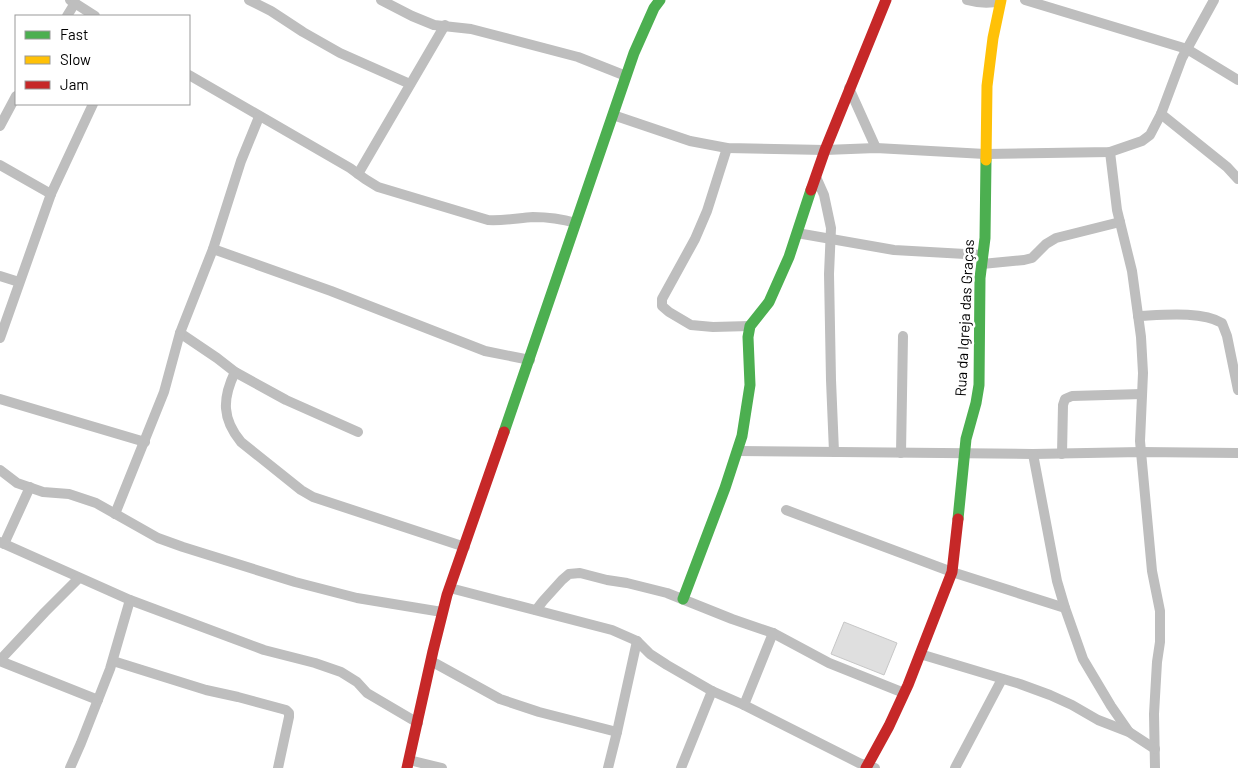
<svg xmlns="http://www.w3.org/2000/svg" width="1238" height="768" viewBox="0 0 1238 768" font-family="Barlow,sans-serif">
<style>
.building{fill:#dfdfdf;stroke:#c7c7c7}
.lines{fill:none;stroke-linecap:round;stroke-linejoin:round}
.street{stroke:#bebebe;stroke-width:10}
.fast{stroke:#4caf50;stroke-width:11}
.slow{stroke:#ffc107;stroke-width:11}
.jam{stroke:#c62828;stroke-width:11}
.labels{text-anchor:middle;stroke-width:5;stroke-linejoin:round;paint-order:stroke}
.street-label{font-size:15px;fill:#000;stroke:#fff}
</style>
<rect width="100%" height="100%" fill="#fff"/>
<!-- building -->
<path class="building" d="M 844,622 L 897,643 L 884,675 L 831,654 Z"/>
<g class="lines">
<!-- street -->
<g class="street">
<path d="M 70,0 L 95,16"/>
<path d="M 249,0 L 271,11 L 303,32 L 340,53 L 410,84"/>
<path d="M 381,0 L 412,16 L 434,25 L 471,29 L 578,57 L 626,76"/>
<path d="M 967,0 C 978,3 989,4 1000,1"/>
<path d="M 1025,0 L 1187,49 L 1238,80"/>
<path d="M 67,16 L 75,3"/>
<path d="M 189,75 L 350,168 L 365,179 L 378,187 L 488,220 C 503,221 518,218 533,217 C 548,217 562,219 576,223"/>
<path d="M 849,88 L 876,148"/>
<path d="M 1161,114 L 1227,167 L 1238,179"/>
<path d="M 613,115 L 690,141 L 727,148 L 825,150 L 876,148 L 985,154 L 1110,152 L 1142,141 L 1150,135 L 1161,114 L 1182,58 L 1214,0"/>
<path d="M 0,126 L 16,96"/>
<path d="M 727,148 L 707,211 L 695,239 L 662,299 L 662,306 L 669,312 L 691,325 L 713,327 L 750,326"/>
<path d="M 1110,152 L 1117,210 L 1132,271 L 1141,337 L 1143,373 L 1140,441 L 1152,571 L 1160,611 L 1160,642 L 1157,662 L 1154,714 L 1155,768"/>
<path d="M 0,165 L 51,194"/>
<path d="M 358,174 L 445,25"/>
<path d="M 816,177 L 824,195 L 831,228 L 829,274 L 831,380 L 834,452"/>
<path d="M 797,233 L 894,250 L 983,255"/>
<path d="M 213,249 L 331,291 L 485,351 L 530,360"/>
<path d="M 982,264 L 1024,260 L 1032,258 L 1046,244 L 1056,238 L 1120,222"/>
<path d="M 0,276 L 19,282"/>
<path d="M 1138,316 C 1163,315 1201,311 1222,323 L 1227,336 L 1238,390"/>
<path d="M 180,333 L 217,358 L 235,372 L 286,400 L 358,432"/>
<path d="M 0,338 L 51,194 L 93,104"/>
<path d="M 235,372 C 222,399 222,419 241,442 L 301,490 L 313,497 L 465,547"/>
<path d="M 0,399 L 145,442"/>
<path d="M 737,451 L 1033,454 L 1141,452 L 1238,453"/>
<path d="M 901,453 L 903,336"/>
<path d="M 1033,454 L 1057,581 L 1065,608 L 1083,659 L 1111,706 L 1129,732"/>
<path d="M 1062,454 L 1063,405 L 1065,399 L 1072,396 L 1142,394"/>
<path d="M 0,470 L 17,483 L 43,492 L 69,494 L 96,503 L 158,538 L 183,547 L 295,582 L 357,598 L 442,612"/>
<path d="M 786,510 L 952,572 L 1065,608"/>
<path d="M 115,514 L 164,392 L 180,333 L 213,249 L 241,161 L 259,117"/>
<path d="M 0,542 L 130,600 L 264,650 L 315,663 L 341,672 L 357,682 L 367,693 L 418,723"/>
<path d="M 4,544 L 30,487"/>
<path d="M 450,588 L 612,630 L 637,641 L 650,654 L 667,665 L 712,691 L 744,705 L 859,763 L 875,768"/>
<path d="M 536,610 L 543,601 L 562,580 L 569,574 L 580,573 L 607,580 L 627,583 L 667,593 L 732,619 L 773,633 L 829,663 L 904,693"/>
<path d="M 920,654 L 1020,684 L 1050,695 L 1072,705 L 1098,720 L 1129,732 L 1155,749"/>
<path d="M 0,660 L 45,612 L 79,578"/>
<path d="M 0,661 L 98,700"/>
<path d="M 113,661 L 206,690 L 238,697 L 286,710 L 289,713 L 289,717 L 278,768"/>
<path d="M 431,661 L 500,699 L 539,712 L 617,732"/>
<path d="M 744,705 L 773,633"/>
<path d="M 409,760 L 442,768"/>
<path d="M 70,768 L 81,743 L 110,669 L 130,600"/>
<path d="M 608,768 L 617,732 L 637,641"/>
<path d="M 681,768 L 712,691"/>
<path d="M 955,768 L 1002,679"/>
</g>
<!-- fast -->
<g class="fast">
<path d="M 504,432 L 634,53 L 654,8 L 660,0"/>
<path d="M 958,519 L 966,439 L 976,403 L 979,385 L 980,278 L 985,238 L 986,160"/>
<path d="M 683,599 L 725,488 L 742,436 L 750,385 L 748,337 L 750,326 L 769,302 L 789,257 L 811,190"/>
</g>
<!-- slow -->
<path class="slow" d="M 986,160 L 987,86 L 993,38 L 1001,0"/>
<!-- jam -->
<g class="jam">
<path d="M 811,190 L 825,150 L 886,0"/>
<path d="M 407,768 L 433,651 L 447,595 L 504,432"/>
<path d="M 866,768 L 889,726 L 908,685 L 952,572 L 958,519"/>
</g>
</g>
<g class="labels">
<!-- street labels -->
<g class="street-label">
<text transform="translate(965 318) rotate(-87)" y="5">Rua da Igreja das Graças</text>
</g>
</g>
<!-- legend -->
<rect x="15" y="15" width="175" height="90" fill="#ffffff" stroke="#999999"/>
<rect x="25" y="31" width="25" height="8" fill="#4caf50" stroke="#999999"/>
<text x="60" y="40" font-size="15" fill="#000000">Fast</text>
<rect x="25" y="56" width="25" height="8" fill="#ffc107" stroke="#999999"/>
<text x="60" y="65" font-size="15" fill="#000000">Slow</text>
<rect x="25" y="81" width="25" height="8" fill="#c62828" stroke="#999999"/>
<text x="60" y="90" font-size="15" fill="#000000">Jam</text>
</svg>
